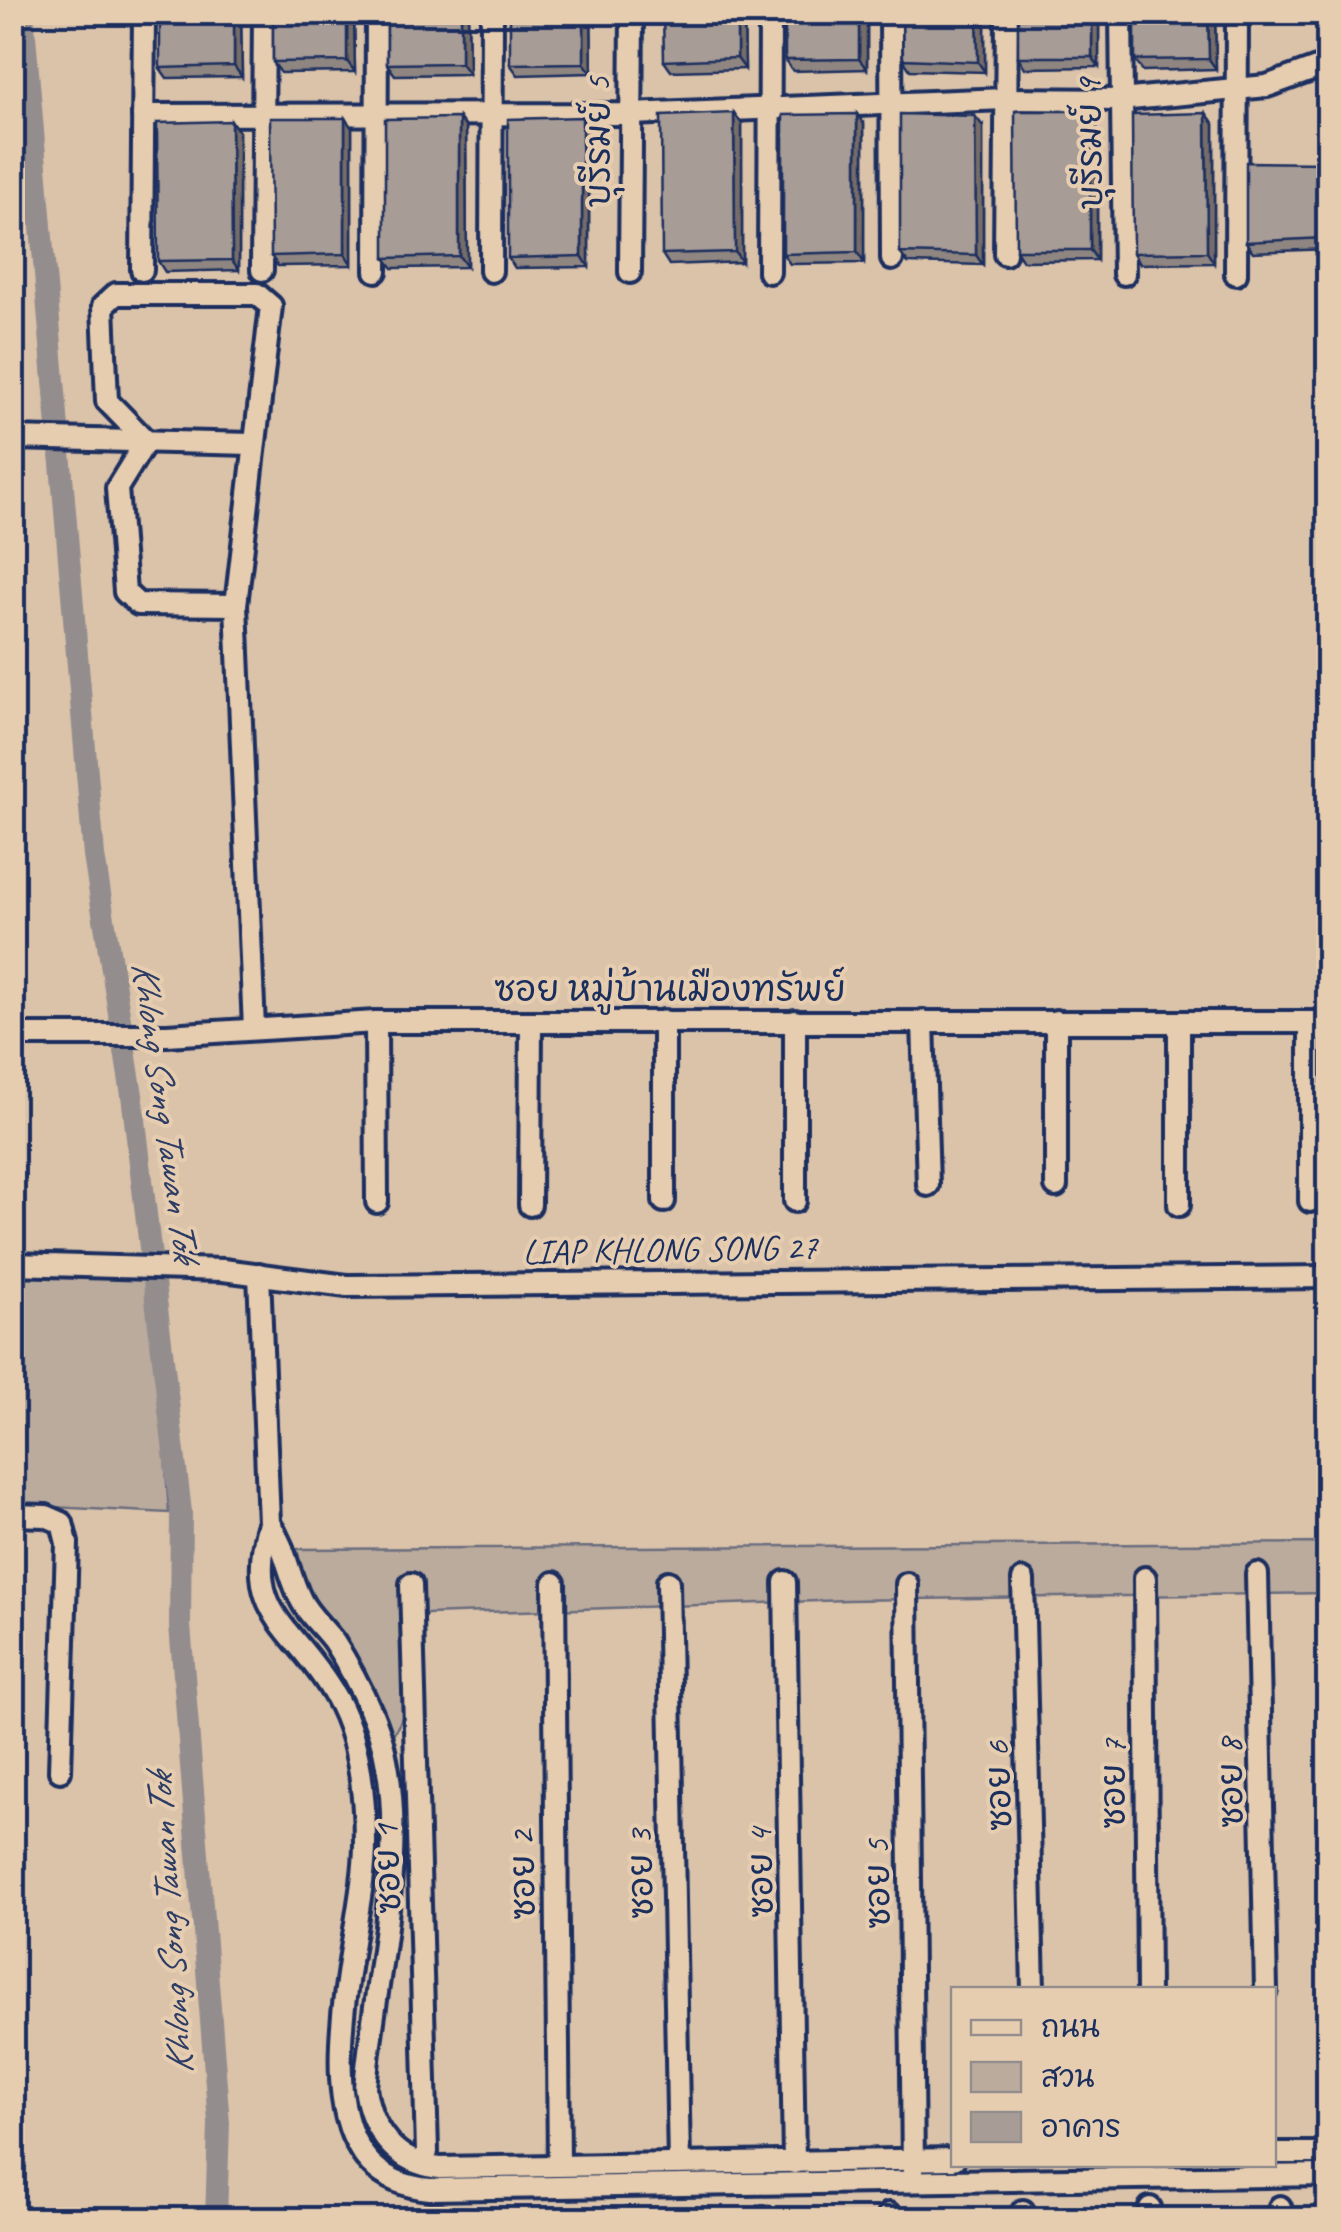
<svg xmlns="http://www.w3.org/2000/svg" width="1341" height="2232" viewBox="0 0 1341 2232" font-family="Caveat,'Playpen Sans Thai',sans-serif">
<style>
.green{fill:#bbab9d;stroke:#6b6d7e;stroke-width:2.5}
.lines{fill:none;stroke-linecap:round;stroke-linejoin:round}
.canal{stroke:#948d8e;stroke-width:22}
.street-casing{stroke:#1b2f5e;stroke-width:28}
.street{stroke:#e7cdaf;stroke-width:20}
.wall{fill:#908681;stroke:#1b2f5e;stroke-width:2.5}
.shaded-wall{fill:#766d69;stroke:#1b2f5e;stroke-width:2.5}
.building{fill:#a89c96;stroke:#1b2f5e;stroke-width:2.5}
.labels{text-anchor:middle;stroke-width:8;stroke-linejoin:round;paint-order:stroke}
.street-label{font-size:35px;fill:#1b2f5e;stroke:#e7cdaf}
.water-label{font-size:38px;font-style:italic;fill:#2d3d65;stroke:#e7cdaf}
</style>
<rect width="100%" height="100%" fill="#dbc3aa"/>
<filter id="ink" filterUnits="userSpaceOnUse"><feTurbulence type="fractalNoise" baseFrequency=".01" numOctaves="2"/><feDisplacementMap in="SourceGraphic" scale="20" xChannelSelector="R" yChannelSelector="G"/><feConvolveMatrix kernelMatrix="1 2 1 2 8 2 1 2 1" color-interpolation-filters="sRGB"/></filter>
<g filter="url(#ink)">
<!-- green -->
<g class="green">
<path d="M 12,1265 L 152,1265 L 169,1513 L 13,1505 Z"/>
<path d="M 1328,1543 L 1328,1593 L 848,1600 L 427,1614 C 395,1647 421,1701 391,1737 L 307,1598 L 297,1549 Z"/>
</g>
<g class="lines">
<!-- canal -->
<path class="canal" d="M 23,12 L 94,856 L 132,1095 L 181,1512 L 180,1625 L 219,2123 L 216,2220"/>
<!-- street casing -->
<g class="street-casing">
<g id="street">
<path d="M 891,12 L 892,259"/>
<path d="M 1121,12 L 1124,274"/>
<path d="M 143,115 L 630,114 L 1005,99 L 1120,100 L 1267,86 L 1328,64"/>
<path d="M 1005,254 L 1007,12"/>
<path d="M 142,270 L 144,12"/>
<path d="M 262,270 L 264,12"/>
<path d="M 376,271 L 377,12"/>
<path d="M 491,271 L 492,12"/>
<path d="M 630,272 L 632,12"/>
<path d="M 769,272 L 770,12"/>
<path d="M 1236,274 L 1237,12"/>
<path d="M 12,438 L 252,444"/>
<path d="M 236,605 L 138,604 L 125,592 L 117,488 L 146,441 L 107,401 L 103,306 L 116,294 L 257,294 L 271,306 L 236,605 L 254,1029"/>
<path d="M 923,1021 L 928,1185"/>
<path d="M 1056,1021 L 1056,1186"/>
<path d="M 376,1022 L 377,1202"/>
<path d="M 12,1035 L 167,1035 L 376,1022 L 1328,1022"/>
<path d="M 664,1201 L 664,1021"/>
<path d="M 795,1201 L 795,1021"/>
<path d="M 1310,1201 L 1310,1022"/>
<path d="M 530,1205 L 531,1022"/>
<path d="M 1179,1205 L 1179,1022"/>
<path d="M 12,1264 L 223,1270 L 347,1286 L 1328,1277"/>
<path d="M 259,1274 L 269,1523 C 242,1616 295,1625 335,1696 C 360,1739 365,1794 365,1843 C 366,1936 278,2175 430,2189 L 1328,2175"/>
<path d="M 12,1515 L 46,1516 L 62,1523 L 67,1543 L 60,1771"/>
<path d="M 269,1523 C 287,1550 287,1572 301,1600 C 308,1615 324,1628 334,1642 C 349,1665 362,1691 373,1716 C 417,1820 374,1978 365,2088 C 371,2130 395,2163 440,2168 L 954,2159"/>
<path d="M 1257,1574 L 1266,1990"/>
<path d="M 1145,1578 L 1148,1990"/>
<path d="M 1023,1580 L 1033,1990"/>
<path d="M 668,1582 L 679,2164"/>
<path d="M 785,1582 L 794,2163"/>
<path d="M 554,1583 L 559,2166"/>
<path d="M 411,1584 L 427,2152"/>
<path d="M 907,1584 L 913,2171"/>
<path d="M 1274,2153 L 1328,2153"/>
<path d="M 1150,2208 L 1150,2220"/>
<path d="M 1023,2211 L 1023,2220"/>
<path d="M 889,2214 L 889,2220"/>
<path d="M 763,2217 L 764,2220"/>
<path d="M 628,2219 L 628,2220"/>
<path d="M 1280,2220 L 1280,2207"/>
</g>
</g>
<!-- street -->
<use href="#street" class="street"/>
</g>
<!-- wall -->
<g class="wall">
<path d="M 241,12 L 242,77 L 167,78 L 160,68 Z"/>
<path d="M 273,12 L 354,12 L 355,72 L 281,73 L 273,62 Z"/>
<path d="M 387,12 L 468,12 L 469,74 L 395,75 L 387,64 Z"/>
<path d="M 591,12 L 592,73 L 518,75 L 510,64 Z"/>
<path d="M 744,12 L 745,69 L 671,71 L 664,61 Z"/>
<path d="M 785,12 L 867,12 L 867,69 L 793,71 L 785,60 Z"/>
<path d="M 902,12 L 985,12 L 985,72 L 910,70 L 903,59 Z"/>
<path d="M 1099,12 L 1099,67 L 1025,68 L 1018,57 Z"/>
<path d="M 1135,12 L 1215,12 L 1216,69 L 1143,71 L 1135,60 Z"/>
<path d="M 734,113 L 742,124 L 742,262 L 669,265 L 662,254 Z"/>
<path d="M 1206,113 L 1214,124 L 1214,263 L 1140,264 L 1133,253 Z"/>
<path d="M 582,117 L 589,128 L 589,267 L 515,268 L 508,258 Z"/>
<path d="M 459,118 L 466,128 L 467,267 L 393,268 L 385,258 Z"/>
<path d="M 231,121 L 239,132 L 239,270 L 165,272 L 158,261 Z"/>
<path d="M 1097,122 L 1097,260 L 1023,261 L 1016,250 Z"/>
<path d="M 864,124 L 864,263 L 790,264 L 783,254 Z"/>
<path d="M 983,126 L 983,265 L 908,263 L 900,253 Z"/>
<path d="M 352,128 L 352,265 L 278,266 L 271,256 Z"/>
<path d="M 1326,163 L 1328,166 L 1328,249 L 1253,252 L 1246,242 Z"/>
</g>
<!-- shaded-wall -->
<g class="shaded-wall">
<path d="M 234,12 L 241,12 L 242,77 L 234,66 Z"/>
<path d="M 347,12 L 354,12 L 355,72 L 347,61 Z"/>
<path d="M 461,12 L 468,12 L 469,74 L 461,63 Z"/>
<path d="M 584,12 L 591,12 L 592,73 L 584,63 Z"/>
<path d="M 737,12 L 744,12 L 745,69 L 737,58 Z"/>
<path d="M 859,12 L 867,12 L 867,69 L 859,59 Z"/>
<path d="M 977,12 L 985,12 L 985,72 L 978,62 Z"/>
<path d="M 1092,12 L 1099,12 L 1099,67 L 1092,57 Z"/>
<path d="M 1208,12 L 1215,12 L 1216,69 L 1209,59 Z"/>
<path d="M 1090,111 L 1097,122 L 1097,260 L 1090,250 Z"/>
<path d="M 734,113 L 742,124 L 742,262 L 735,252 Z"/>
<path d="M 1206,113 L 1214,124 L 1214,263 L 1207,252 Z"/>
<path d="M 857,114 L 864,124 L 864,263 L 857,252 Z"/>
<path d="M 975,116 L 983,126 L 983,265 L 976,255 Z"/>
<path d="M 582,117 L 589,128 L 589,267 L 582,256 Z"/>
<path d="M 345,118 L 352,128 L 352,265 L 345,254 Z"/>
<path d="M 459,118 L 466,128 L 467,267 L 459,256 Z"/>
<path d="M 231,121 L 239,132 L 239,270 L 232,260 Z"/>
<path d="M 1326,163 L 1328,166 L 1328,245 L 1324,238 Z"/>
</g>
<!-- building -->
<g class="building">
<path d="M 160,12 L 234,12 L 234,66 L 160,68 Z"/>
<path d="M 273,12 L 347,12 L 347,61 L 273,62 Z"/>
<path d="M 387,12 L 461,12 L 461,63 L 387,64 Z"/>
<path d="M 510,12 L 584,12 L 584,63 L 510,64 Z"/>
<path d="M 663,12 L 737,12 L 737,58 L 664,61 Z"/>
<path d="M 785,12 L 859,12 L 859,59 L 785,60 Z"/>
<path d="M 902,12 L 977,12 L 978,62 L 903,59 Z"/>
<rect x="1018" y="12" width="74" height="45"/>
<path d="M 1135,12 L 1208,12 L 1209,59 L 1135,60 Z"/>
<path d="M 1015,111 L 1090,111 L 1090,250 L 1016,250 Z"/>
<path d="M 734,113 L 735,252 L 662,254 L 661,116 Z"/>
<path d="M 1206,113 L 1207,252 L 1133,253 L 1132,115 Z"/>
<path d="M 857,114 L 857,252 L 783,254 L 783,115 Z"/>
<path d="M 900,114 L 975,116 L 976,255 L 900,253 Z"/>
<path d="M 582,117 L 582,256 L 508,258 L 508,119 Z"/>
<path d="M 270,118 L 345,118 L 345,254 L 271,256 Z"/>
<path d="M 459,118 L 459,256 L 385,258 L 385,119 Z"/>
<path d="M 231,121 L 232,260 L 158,261 L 157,123 Z"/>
<path d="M 1246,162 L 1326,163 L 1324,238 L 1246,242 Z"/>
</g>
</g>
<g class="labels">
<!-- street labels -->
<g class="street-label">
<text transform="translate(598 142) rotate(-90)" y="12">บุุรีรมย์ 5</text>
<text transform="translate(1089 144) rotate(-91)" y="12">บุุรีรมย์ 9</text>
<text x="670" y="1001">ซอย หมู่บ้านเมืองทรัพย์</text>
<text transform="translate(670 1249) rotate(-1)" y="12">LIAP KHLONG SONG 27</text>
<text transform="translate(1230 1783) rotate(-91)" y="12">ซอย 8</text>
<text transform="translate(1113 1784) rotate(-90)" y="12">ซอย 7</text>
<text transform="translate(998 1786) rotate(-92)" y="12">ซอย 6</text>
<text transform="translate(387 1869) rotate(-92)" y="12">ซอย 1</text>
<text transform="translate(760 1873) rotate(-91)" y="12">ซอย 4</text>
<text transform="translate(640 1874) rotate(-91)" y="12">ซอย 3</text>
<text transform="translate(522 1875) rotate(-91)" y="12">ซอย 2</text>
<text transform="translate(877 1884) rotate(-91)" y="12">ซอย 5</text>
</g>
<!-- water labels -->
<g class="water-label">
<text transform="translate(166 1111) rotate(82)" y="13">Khlong Song Tawan Tok</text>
<text transform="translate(169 1924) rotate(-94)" y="13">Khlong Song Tawan Tok</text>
</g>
</g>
<!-- margin -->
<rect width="1341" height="2232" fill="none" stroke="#e7cdaf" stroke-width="50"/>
<rect x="25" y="25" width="1291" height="2182" fill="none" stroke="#1b2f5e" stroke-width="4" filter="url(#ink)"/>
<!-- legend -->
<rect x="951" y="1987" width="325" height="180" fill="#e7cdaf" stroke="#958e8f" stroke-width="2.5"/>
<rect x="971" y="2020" width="50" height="15" fill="#e7cdaf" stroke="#958e8f" stroke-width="2.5"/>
<text x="1041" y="2037" font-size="30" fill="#1b2f5e">ถนน</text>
<rect x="971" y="2062" width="50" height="30" fill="#bbab9d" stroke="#958e8f" stroke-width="2.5"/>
<text x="1041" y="2087" font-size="30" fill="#1b2f5e">สวน</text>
<rect x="971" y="2112" width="50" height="30" fill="#a89c96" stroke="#958e8f" stroke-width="2.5"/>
<text x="1041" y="2137" font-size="30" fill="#1b2f5e">อาคาร</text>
</svg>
